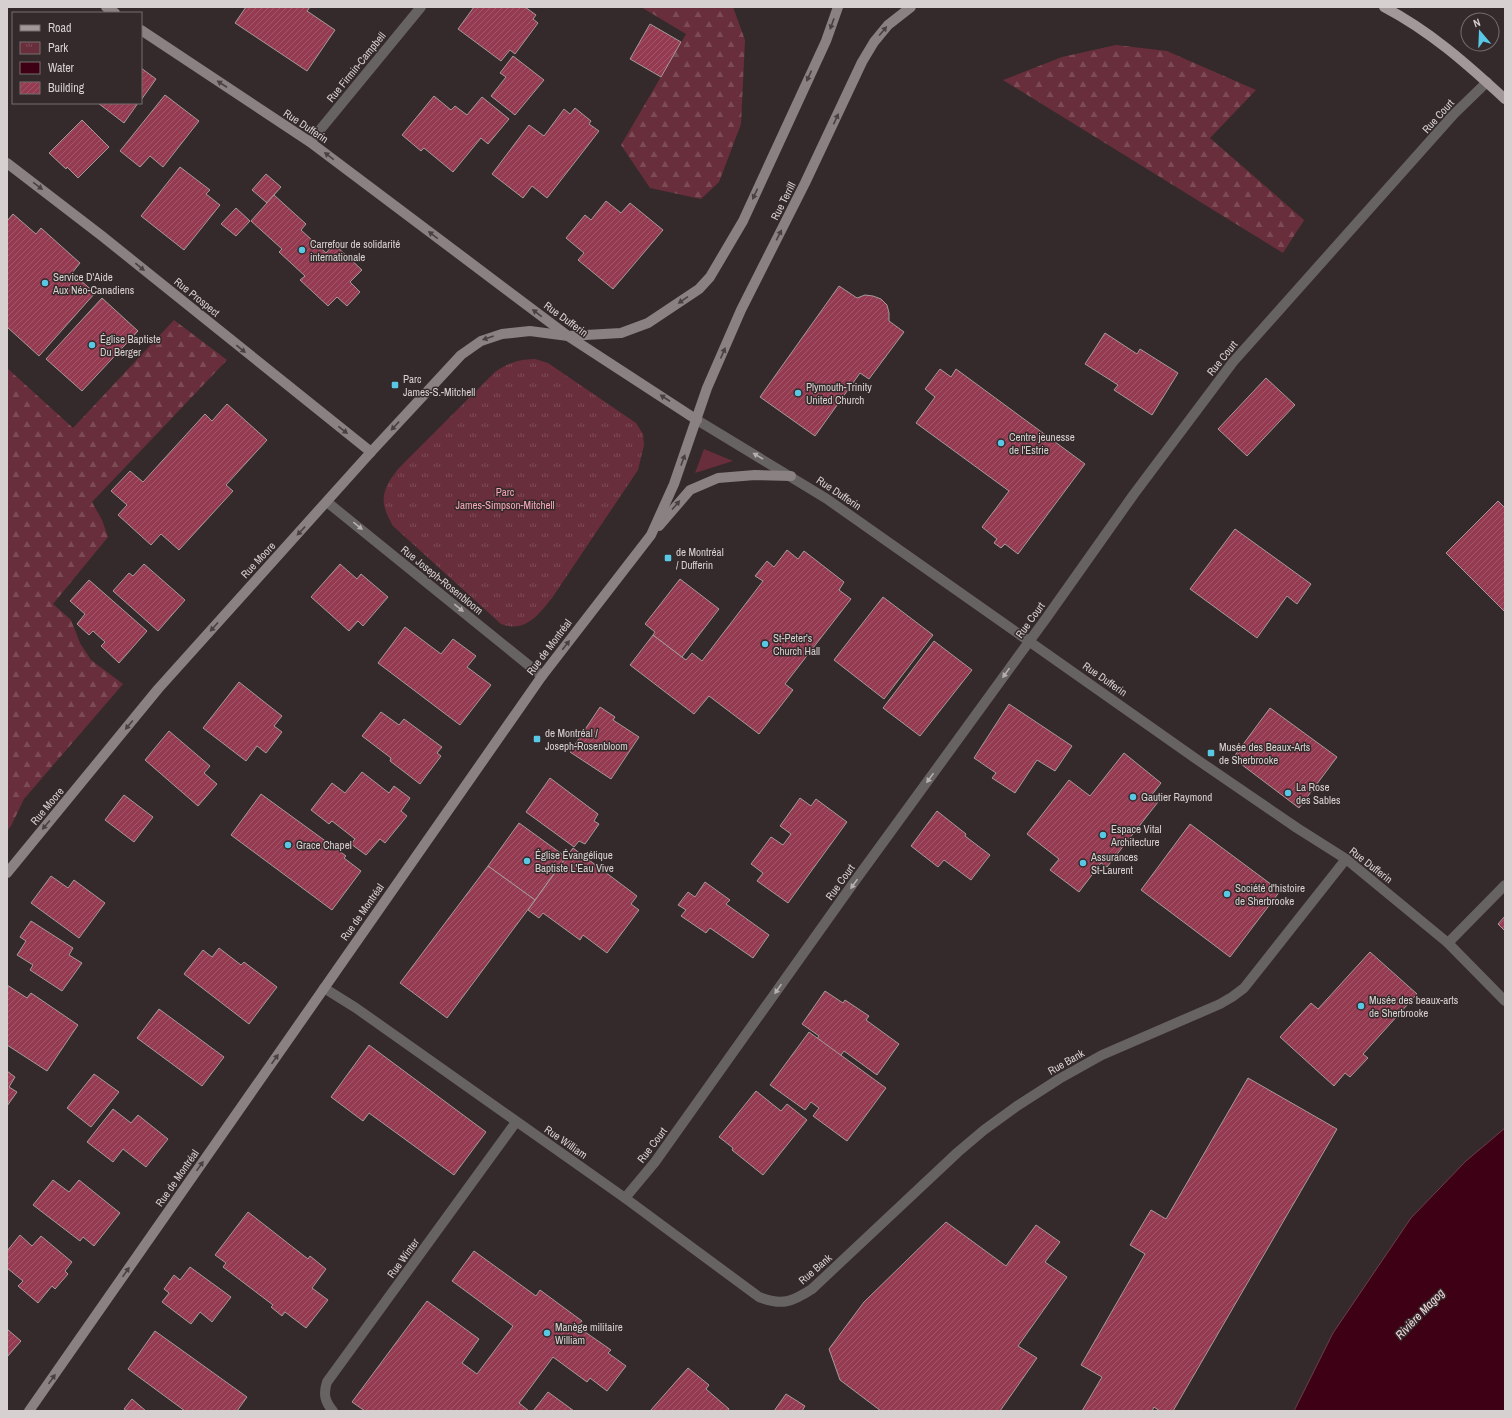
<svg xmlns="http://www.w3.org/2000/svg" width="1512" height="1418" viewBox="0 0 1512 1418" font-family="'Archivo Narrow',sans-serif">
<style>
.green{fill:#682e3b}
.forest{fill:url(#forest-firs)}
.park{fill:url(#park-tufts)}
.water{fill:#3e0014;stroke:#6c3e4d}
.building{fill:url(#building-hatch);stroke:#a6999a}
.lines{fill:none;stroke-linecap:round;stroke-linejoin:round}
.street{stroke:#686363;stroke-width:10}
.secondary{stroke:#898182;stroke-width:10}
.primary{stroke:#a39899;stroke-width:10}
.oneway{fill:#494041}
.oneway2{fill:#b6afb0}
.poi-dot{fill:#59c8e5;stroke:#342a2b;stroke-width:1.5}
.labels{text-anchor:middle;stroke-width:3;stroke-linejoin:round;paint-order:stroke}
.street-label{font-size:11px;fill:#d7d0d1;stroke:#342a2b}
.poi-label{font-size:11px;fill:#d7d0d1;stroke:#342a2b;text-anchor:start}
.park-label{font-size:11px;fill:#f3a7b4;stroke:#342a2b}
.water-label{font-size:12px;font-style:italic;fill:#f2d7db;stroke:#342a2b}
</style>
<defs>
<pattern id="forest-firs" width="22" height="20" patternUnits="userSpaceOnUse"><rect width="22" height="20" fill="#682e3b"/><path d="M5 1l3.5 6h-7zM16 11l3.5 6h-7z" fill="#7d4b56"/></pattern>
<pattern id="park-tufts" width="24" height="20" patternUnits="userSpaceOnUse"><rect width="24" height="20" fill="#682e3b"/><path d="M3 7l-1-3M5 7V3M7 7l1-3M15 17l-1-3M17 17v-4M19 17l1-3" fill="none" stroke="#7d4b56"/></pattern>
<pattern id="building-hatch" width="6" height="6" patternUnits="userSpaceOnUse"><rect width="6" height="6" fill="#953b51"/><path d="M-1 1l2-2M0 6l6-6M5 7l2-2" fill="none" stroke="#a35669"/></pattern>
</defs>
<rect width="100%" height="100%" fill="#342a2b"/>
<!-- green -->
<path class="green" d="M 704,449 L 733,461 L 695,473 Z"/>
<!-- forest -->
<g class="forest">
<path d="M 641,7 L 733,7 L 745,40 L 741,124 L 719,182 L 701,199 L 650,188 L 621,145 L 686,34 Z"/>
<path d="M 1116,45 L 1167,51 L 1256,90 L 1210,138 L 1304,220 L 1283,253 L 1003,80 L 1062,57 Z"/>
<path d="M 174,320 L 227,360 L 92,502 L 102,520 L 108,537 L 53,604 L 71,620 L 80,643 L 91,660 L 123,684 L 24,799 L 11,826 L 7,831 L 7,368 L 73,428 Z"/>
</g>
<!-- park -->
<path class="park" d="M 535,359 L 548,363 L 636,423 L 643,434 L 644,445 L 638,470 L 552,598 C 538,615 526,633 501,624 L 393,526 C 379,502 381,491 398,469 L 495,372 C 510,362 517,360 535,359 Z"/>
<!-- water -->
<path class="water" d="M 1505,1128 L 1505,1411 L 1294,1411 L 1333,1333 L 1411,1218 L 1466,1161 Z"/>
<!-- building -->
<g class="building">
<path d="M 246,7 L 310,7 L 307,11 L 335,30 L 307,71 L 235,23 Z"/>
<path d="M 474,7 L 525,7 L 536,15 L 533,19 L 538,23 L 515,54 L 510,50 L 501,61 L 458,29 Z"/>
<path d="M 650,24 L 681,42 L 661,77 L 630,59 Z"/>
<path d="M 513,56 L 544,80 L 515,115 L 491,96 L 506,77 L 500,73 Z"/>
<path d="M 141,68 L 156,79 L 141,100 Z"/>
<path d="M 165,95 L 199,121 L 163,167 L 150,156 L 140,167 L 120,151 Z"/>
<path d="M 434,96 L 451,110 L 455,106 L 467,115 L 482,97 L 509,119 L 488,144 L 481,138 L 453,172 L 424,148 L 421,151 L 402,135 Z"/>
<path d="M 98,103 L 138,103 L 124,123 Z"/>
<path d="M 575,108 L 591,121 L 589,124 L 599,131 L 547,198 L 532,186 L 523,198 L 492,174 L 529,125 L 544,136 L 564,109 L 570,114 Z"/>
<path d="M 82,120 L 109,147 L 78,178 L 67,167 L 66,169 L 49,153 Z"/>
<path d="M 180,167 L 210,190 L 206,194 L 220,205 L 184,250 L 141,216 Z"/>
<path d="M 266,174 L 281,187 L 267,203 L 252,190 Z"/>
<path d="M 274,195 L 306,224 L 301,230 L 326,253 L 334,244 L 362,270 L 350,282 L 360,292 L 347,306 L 337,297 L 328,306 L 300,280 L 305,276 L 279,252 L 282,249 L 251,221 Z"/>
<path d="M 606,201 L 621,213 L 630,203 L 663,230 L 613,289 L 578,260 L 584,253 L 566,238 L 585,215 L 591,220 Z"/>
<path d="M 236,208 L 250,221 L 236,236 L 221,224 Z"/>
<path d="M 13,214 L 36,234 L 41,228 L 80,263 L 72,273 L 95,293 L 39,356 L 7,327 L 7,221 Z"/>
<path d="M 839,286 L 857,298 L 865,295 L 873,296 L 881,299 L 887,305 L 889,313 L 889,321 L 904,332 L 869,379 L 860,373 L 815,436 L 760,397 Z"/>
<path d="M 102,298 L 138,331 L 82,391 L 46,359 Z"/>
<path d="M 1105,333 L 1137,354 L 1140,349 L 1178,373 L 1152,415 L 1114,390 L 1118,385 L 1085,364 Z"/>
<path d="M 940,369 L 951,377 L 956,369 L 1085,464 L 1018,554 L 1005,544 L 1001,548 L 994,543 L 997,539 L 982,527 L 1009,491 L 916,423 L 935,397 L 925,389 Z"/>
<path d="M 1266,378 L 1295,405 L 1247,456 L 1218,429 Z"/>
<path d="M 227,404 L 267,440 L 226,485 L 233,491 L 179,550 L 161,534 L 151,545 L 118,515 L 127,505 L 111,491 L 130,471 L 143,482 L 205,414 L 212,421 Z"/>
<path d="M 1498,501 L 1505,508 L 1505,612 L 1446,553 Z"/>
<path d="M 1235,529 L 1311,584 L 1297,604 L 1287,596 L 1257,638 L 1190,589 Z"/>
<path d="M 787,550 L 798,559 L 804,551 L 844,582 L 839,590 L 851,599 L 785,684 L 793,690 L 759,734 L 709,696 L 694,714 L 630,665 L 653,635 L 686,660 L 692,653 L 702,661 L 763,581 L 755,576 L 767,561 L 774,567 Z"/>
<path d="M 144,564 L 185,600 L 158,631 L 113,591 L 129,573 L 133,576 Z"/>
<path d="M 340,564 L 357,579 L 361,574 L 388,597 L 363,626 L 358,621 L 349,631 L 311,597 Z"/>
<path d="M 680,579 L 719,609 L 682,657 L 653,635 L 655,632 L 645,624 Z"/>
<path d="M 89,580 L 147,631 L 119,663 L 101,646 L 105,642 L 93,631 L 89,635 L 77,624 L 85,614 L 70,601 Z"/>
<path d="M 883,597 L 933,635 L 884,699 L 834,660 Z"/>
<path d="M 405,627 L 441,654 L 453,639 L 476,656 L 467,667 L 491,685 L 460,725 L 378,663 Z"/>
<path d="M 934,641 L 972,670 L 920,736 L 883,708 Z"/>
<path d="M 239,682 L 282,716 L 274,726 L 282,732 L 266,753 L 257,746 L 246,761 L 203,728 Z"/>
<path d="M 1009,704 L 1072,746 L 1055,771 L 1037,760 L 1015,793 L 992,778 L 996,773 L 974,758 Z"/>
<path d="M 600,707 L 615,717 L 613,720 L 639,737 L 611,779 L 570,752 Z"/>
<path d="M 1270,708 L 1337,757 L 1299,808 L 1233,758 Z"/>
<path d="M 381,712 L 399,725 L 404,719 L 442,747 L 437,753 L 441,756 L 420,784 L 390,761 L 391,758 L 362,736 Z"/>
<path d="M 169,731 L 210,766 L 204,773 L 217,784 L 198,806 L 145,760 Z"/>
<path d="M 1124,753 L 1161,783 L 1151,796 L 1158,802 L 1107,867 L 1101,863 L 1079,892 L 1050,870 L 1059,859 L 1027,834 L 1069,780 L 1090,796 Z"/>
<path d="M 362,772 L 389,793 L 394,786 L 410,798 L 401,811 L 407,816 L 385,843 L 380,839 L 366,855 L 351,844 L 355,839 L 332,821 L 329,824 L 311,810 L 332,783 L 345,793 Z"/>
<path d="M 550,778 L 598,814 L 594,821 L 599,824 L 585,844 L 579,841 L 574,847 L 526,812 Z"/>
<path d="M 261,794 L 346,856 L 344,858 L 361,871 L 332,910 L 231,835 Z"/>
<path d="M 124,795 L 153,817 L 134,842 L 105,820 Z"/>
<path d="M 800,798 L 811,806 L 816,799 L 847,822 L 788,903 L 757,881 L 763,873 L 751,864 L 771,837 L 783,845 L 791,834 L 780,826 Z"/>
<path d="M 937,811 L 966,834 L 965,836 L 990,855 L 971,880 L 944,860 L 938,867 L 911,846 Z"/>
<path d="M 519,823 L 566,857 L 535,900 L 488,866 Z"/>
<path d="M 1190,824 L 1280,891 L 1230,957 L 1141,890 Z"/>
<path d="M 573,848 L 637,896 L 631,904 L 639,910 L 607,953 L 583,935 L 580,940 L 543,913 L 539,918 L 528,910 Z"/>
<path d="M 488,866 L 535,900 L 447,1018 L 400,983 Z"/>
<path d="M 51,876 L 68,888 L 74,880 L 105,903 L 79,938 L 31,903 Z"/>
<path d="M 705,882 L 730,900 L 726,904 L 769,935 L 753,958 L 710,928 L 706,933 L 681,916 L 686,910 L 678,905 L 688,892 L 695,897 Z"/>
<path d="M 1505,916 L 1505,931 L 1498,924 Z"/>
<path d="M 31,921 L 73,948 L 69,955 L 82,963 L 62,991 L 30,970 L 33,965 L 17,955 L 26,941 L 20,937 Z"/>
<path d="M 219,948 L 241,965 L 244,962 L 277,987 L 249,1024 L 184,974 L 203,950 L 212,957 Z"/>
<path d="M 1370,952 L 1417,994 L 1363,1054 L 1368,1058 L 1350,1077 L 1345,1073 L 1334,1086 L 1280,1037 L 1311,1003 L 1318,1009 Z"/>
<path d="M 7,985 L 27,998 L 31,993 L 78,1025 L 47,1071 L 7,1045 Z"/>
<path d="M 825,991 L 843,1003 L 845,1000 L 869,1016 L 866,1020 L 899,1044 L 877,1075 L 844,1051 L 838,1059 L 814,1043 L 819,1036 L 802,1024 Z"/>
<path d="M 159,1009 L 224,1057 L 202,1086 L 137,1038 Z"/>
<path d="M 809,1032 L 886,1088 L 847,1141 L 813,1116 L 819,1108 L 811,1102 L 805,1110 L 770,1085 Z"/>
<path d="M 369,1045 L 486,1132 L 454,1175 L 369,1113 L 363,1121 L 331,1097 Z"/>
<path d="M 7,1071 L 15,1077 L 9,1087 L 17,1092 L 7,1106 Z"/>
<path d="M 94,1074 L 119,1092 L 91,1127 L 67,1108 Z"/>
<path d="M 1248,1078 L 1337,1129 L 1173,1411 L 1160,1411 L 1154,1407 L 1152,1411 L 1082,1411 L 1102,1377 L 1081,1365 L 1145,1254 L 1130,1245 L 1151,1210 L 1166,1219 Z"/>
<path d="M 756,1091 L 781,1111 L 787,1104 L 807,1120 L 763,1175 L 732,1150 L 733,1148 L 719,1137 Z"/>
<path d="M 113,1109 L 131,1123 L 138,1115 L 168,1139 L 146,1167 L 123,1149 L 113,1162 L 87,1142 Z"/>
<path d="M 53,1180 L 69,1192 L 79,1180 L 120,1213 L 94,1246 L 83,1237 L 80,1241 L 33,1205 Z"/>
<path d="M 248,1212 L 308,1259 L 310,1256 L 326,1269 L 312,1288 L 328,1300 L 306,1328 L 285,1312 L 282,1316 L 271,1307 L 273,1305 L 223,1267 L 226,1263 L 215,1255 Z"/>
<path d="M 946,1222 L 1006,1266 L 1036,1225 L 1060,1242 L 1045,1262 L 1067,1277 L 1018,1346 L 1037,1358 L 1000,1411 L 881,1411 L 840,1380 L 829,1349 L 864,1302 Z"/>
<path d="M 20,1235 L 32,1246 L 41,1236 L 72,1262 L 65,1271 L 68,1274 L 55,1289 L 52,1286 L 38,1303 L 18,1286 L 23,1281 L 7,1268 L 7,1251 Z"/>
<path d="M 474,1251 L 536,1296 L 540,1290 L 582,1321 L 578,1327 L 611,1350 L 608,1353 L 626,1366 L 607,1391 L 590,1378 L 587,1382 L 553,1357 L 519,1403 L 529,1411 L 365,1411 L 352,1402 L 427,1301 L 479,1339 L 462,1363 L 477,1374 L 513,1326 L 452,1281 Z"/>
<path d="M 190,1267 L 231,1297 L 212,1322 L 200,1312 L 191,1324 L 162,1302 L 169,1293 L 164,1289 L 174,1275 L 180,1280 Z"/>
<path d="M 7,1329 L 21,1341 L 7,1357 Z"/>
<path d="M 155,1331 L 247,1397 L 237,1411 L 185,1411 L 128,1369 Z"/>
<path d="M 688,1368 L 709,1385 L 706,1389 L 729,1409 L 728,1411 L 650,1411 Z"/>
<path d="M 548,1392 L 574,1411 L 533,1411 Z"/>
<path d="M 786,1394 L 805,1406 L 802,1411 L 774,1411 Z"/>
<path d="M 132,1399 L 146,1411 L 127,1411 L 124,1409 Z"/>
</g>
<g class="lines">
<!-- street -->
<g class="street">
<path d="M 310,142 L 421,7"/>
<path d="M 697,420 L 827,499 L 1202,763 L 1297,828 L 1346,859 L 1448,943 L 1505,1001"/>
<path d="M 327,502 L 542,676"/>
<path d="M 1448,943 L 1505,885"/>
<path d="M 324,988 L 356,1008 L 625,1198 L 759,1297 C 782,1306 792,1302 812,1289 L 958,1152 L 984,1130 L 1017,1106 L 1059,1079 L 1102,1055 L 1220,1004 L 1232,997 L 1244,988 L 1346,859"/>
<path d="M 625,1198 L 655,1162 L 852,885 L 1047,617 L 1134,494 L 1233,362 L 1454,114 L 1487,82"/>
<path d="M 333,1411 C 325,1402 323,1394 327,1382 L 516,1122"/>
</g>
<!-- secondary -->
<g class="secondary">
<path d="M 106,7 L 115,13"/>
<path d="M 141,30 L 310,142 L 568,336 L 697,420"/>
<path d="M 7,163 L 102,236 L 371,452"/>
<path d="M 659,526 L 690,490 L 718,478 L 755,475 L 791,476"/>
<path d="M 7,873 L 158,689 L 371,452 L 461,355 L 481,341 L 502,334 L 530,331 L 568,336 L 621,333 L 648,323 L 699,289 L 710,277 L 743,221 L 826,41 L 838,7"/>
<path d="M 29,1411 L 542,676 L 651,535 L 674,484 L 707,388 L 741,310 L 805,183 L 862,62 L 874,42 L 888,25 L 911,7"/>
</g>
<!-- primary -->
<path class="primary" d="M 1384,7 C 1430,31 1467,64 1505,99"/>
</g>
<!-- one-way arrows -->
<defs><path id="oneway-solid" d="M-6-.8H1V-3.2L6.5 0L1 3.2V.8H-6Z"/></defs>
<g class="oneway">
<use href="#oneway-solid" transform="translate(832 24) rotate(110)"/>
<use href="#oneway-solid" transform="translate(883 31) rotate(-50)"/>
<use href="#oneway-solid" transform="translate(809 76) rotate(115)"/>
<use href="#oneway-solid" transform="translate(222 84) rotate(-147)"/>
<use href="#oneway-solid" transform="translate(836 119) rotate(-65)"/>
<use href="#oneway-solid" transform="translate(329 156) rotate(-143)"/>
<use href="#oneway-solid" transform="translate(38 186) rotate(37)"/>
<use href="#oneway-solid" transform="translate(755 194) rotate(115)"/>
<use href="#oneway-solid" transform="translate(433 235) rotate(-143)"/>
<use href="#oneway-solid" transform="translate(779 235) rotate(-63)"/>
<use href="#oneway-solid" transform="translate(140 267) rotate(39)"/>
<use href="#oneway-solid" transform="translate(683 300) rotate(146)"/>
<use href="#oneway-solid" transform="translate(537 313) rotate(-143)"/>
<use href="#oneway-solid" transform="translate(488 338) rotate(161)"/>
<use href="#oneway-solid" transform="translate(241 349) rotate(39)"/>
<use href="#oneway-solid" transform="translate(723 353) rotate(-66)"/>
<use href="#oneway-solid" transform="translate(665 398) rotate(-147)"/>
<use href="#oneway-solid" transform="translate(395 426) rotate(133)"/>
<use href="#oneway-solid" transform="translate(343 430) rotate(38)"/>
<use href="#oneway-solid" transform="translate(683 460) rotate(-70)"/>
<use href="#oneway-solid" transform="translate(676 505) rotate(-49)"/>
<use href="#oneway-solid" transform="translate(301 531) rotate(133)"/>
<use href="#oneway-solid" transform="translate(214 627) rotate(132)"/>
<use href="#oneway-solid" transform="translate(566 645) rotate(-52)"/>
<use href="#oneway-solid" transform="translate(129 725) rotate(130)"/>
<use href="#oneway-solid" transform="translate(46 825) rotate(130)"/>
<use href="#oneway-solid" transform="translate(275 1059) rotate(-55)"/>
<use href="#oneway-solid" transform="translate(200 1166) rotate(-55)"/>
<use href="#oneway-solid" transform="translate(126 1272) rotate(-55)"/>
<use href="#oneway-solid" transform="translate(52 1379) rotate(-55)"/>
</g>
<g class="oneway2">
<use href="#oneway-solid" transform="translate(758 456) rotate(-149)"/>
<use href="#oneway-solid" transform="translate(358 526) rotate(39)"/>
<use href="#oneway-solid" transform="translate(459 608) rotate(39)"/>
<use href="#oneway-solid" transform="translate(1006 673) rotate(126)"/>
<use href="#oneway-solid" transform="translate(930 778) rotate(126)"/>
<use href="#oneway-solid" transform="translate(854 884) rotate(126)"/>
<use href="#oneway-solid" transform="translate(778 989) rotate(125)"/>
</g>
<!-- markers -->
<g class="poi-dot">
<circle cx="302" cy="250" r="4"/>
<circle cx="45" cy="283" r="4"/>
<circle cx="92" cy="345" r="4"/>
<rect x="391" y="381" width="8" height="8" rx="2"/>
<circle cx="798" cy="393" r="4"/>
<circle cx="1001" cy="443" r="4"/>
<rect x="664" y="554" width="8" height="8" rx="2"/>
<circle cx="765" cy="644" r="4"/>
<rect x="533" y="735" width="8" height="8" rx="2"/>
<rect x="1207" y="749" width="8" height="8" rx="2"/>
<circle cx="1288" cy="793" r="4"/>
<circle cx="1133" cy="797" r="4"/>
<circle cx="1103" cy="835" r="4"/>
<circle cx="288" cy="845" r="4"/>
<circle cx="527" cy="861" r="4"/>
<circle cx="1083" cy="863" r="4"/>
<circle cx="1227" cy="894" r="4"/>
<circle cx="1361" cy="1006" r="4"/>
<circle cx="547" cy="1333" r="4"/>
</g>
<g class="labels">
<!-- street labels -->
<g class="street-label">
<text transform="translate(356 67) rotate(-51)" y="4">Rue Firmin-Campbell</text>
<text transform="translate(1438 116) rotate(-48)" y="4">Rue Court</text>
<text transform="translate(306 126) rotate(34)" y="4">Rue Dufferin</text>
<text transform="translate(783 201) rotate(-63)" y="4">Rue Terrill</text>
<text transform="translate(197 297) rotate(39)" y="4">Rue Prospect</text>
<text transform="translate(566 319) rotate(36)" y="4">Rue Dufferin</text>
<text transform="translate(1222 358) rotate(-51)" y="4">Rue Court</text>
<text transform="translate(839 493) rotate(34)" y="4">Rue Dufferin</text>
<text transform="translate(258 560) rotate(-47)" y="4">Rue Moore</text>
<text transform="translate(442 580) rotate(39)" y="4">Rue Joseph-Rosenbloom</text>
<text transform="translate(1030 620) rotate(-54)" y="4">Rue Court</text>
<text transform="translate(549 647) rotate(-53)" y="4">Rue de Montréal</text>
<text transform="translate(1105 679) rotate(35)" y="4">Rue Dufferin</text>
<text transform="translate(47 806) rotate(-50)" y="4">Rue Moore</text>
<text transform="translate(1371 865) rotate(38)" y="4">Rue Dufferin</text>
<text transform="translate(840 882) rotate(-54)" y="4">Rue Court</text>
<text transform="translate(362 912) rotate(-55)" y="4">Rue de Montréal</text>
<text transform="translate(1066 1062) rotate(-30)" y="4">Rue Bank</text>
<text transform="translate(566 1142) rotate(35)" y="4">Rue William</text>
<text transform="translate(652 1145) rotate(-53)" y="4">Rue Court</text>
<text transform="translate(177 1178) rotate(-55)" y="4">Rue de Montréal</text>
<text transform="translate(403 1258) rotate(-54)" y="4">Rue Winter</text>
<text transform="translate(815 1269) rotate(-41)" y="4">Rue Bank</text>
</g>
<!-- poi labels -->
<g class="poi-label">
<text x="310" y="248">Carrefour de solidarité<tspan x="310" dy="13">internationale</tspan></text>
<text x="53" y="281">Service D'Aide<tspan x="53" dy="13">Aux Néo-Canadiens</tspan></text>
<text x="100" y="343">Église Baptiste<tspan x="100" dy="13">Du Berger</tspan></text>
<text x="403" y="383">Parc<tspan x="403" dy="13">James-S.-Mitchell</tspan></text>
<text x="806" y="391">Plymouth-Trinity<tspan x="806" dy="13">United Church</tspan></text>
<text x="1009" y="441">Centre jeunesse<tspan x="1009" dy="13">de l'Estrie</tspan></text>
<text x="676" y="556">de Montréal<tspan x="676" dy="13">/ Dufferin</tspan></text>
<text x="773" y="642">St-Peter's<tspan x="773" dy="13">Church Hall</tspan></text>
<text x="545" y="737">de Montréal /<tspan x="545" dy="13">Joseph-Rosenbloom</tspan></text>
<text x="1219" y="751">Musée des Beaux-Arts<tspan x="1219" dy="13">de Sherbrooke</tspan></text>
<text x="1296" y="791">La Rose<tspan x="1296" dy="13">des Sables</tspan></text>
<text x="1141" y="801">Gautier Raymond</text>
<text x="1111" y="833">Espace Vital<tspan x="1111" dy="13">Architecture</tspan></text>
<text x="296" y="849">Grace Chapel</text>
<text x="535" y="859">Église Évangélique<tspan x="535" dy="13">Baptiste L'Eau Vive</tspan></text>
<text x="1091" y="861">Assurances<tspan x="1091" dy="13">St-Laurent</tspan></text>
<text x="1235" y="892">Société d'histoire<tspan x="1235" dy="13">de Sherbrooke</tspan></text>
<text x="1369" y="1004">Musée des beaux-arts<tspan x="1369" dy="13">de Sherbrooke</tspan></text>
<text x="555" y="1331">Manège militaire<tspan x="555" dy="13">William</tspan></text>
</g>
<!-- park labels -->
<g class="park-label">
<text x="505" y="496">Parc<tspan x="505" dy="13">James-Simpson-Mitchell</tspan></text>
</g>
<!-- water labels -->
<g class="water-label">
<text transform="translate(1420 1314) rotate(-46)" y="4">Rivière Magog</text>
</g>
</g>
<!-- border -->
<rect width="1512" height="1418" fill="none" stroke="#d7d0d1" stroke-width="16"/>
<!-- legend -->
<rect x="12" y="12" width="130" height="92" fill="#342a2b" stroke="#756c6d"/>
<rect x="20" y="25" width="20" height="6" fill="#a39899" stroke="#756c6d"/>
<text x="48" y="32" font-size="12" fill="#d7d0d1">Road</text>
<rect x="20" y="42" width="20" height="12" fill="url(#park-tufts)" stroke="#756c6d"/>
<text x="48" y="52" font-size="12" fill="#d7d0d1">Park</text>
<rect x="20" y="62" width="20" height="12" fill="#3e0014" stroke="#756c6d"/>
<text x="48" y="72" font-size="12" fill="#d7d0d1">Water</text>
<rect x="20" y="82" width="20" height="12" fill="url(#building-hatch)" stroke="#756c6d"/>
<text x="48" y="92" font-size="12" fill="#d7d0d1">Building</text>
<!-- north arrow -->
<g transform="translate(1480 32) rotate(341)"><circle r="19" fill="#342a2b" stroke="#756c6d"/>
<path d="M0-3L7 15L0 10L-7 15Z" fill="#59c8e5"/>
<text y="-6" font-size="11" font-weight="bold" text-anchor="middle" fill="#d7d0d1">N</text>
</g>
</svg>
